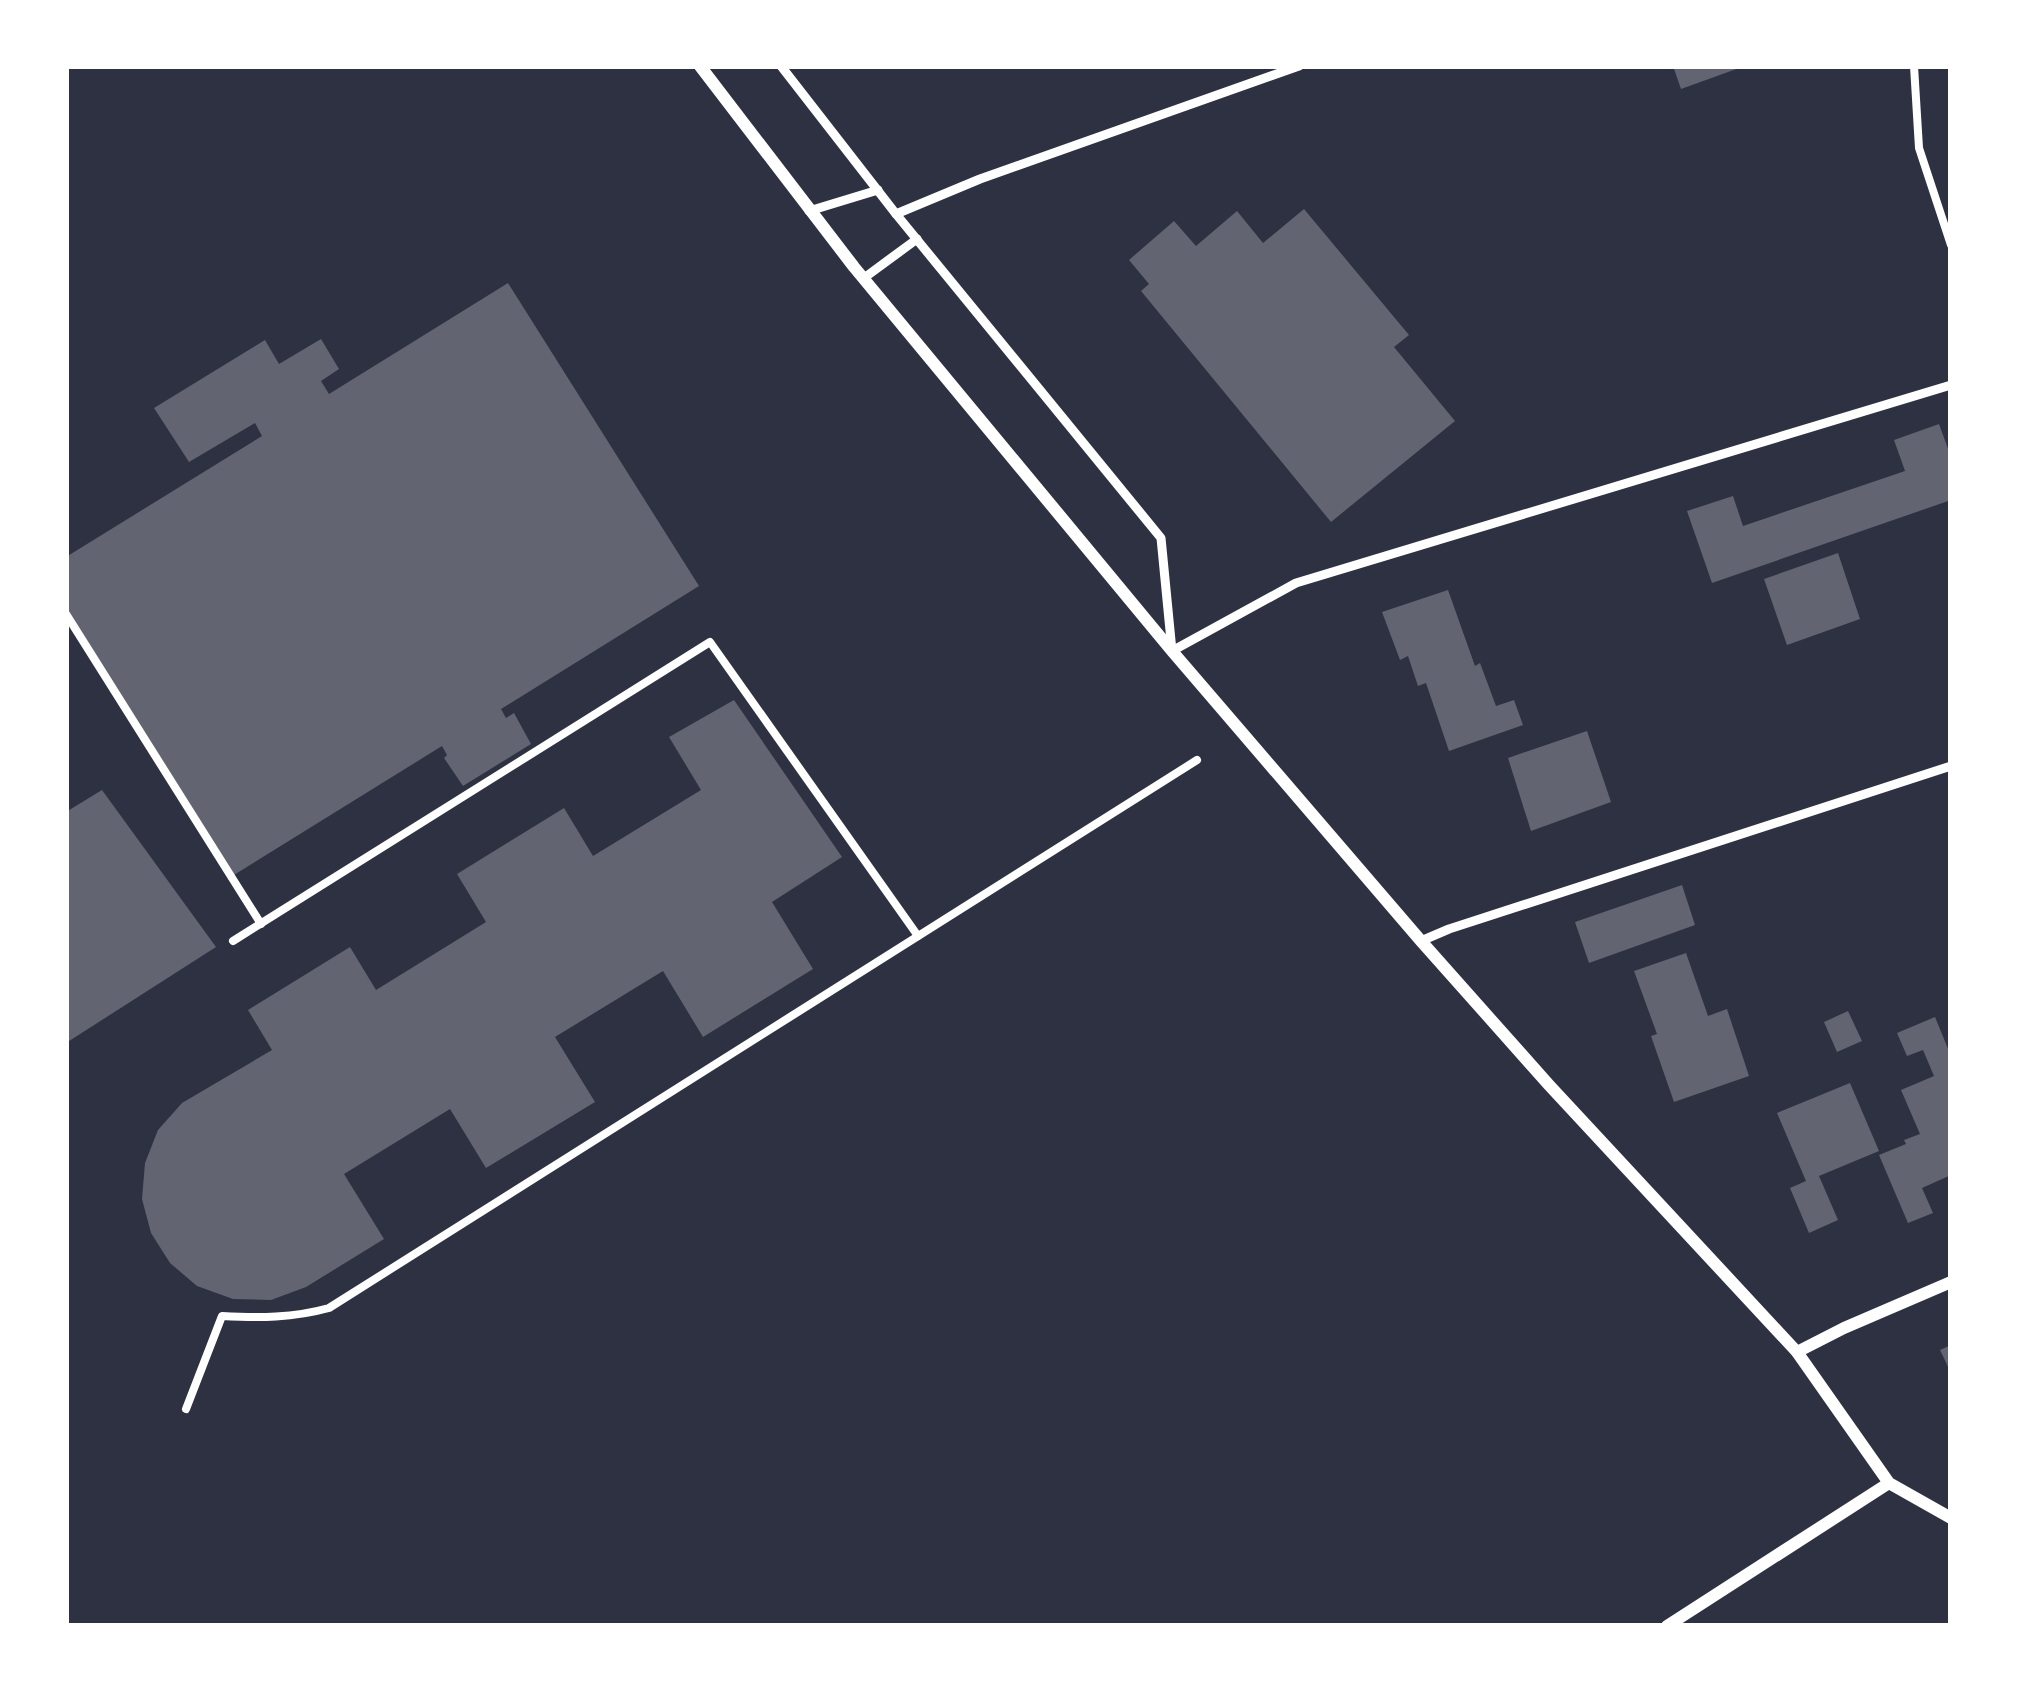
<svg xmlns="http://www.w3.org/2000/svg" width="2017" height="1692" viewBox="0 0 2017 1692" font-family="'Libre Baskerville',serif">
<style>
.building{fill:#626471}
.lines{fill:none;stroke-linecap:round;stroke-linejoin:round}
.path{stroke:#fff;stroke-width:8}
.service{stroke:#fff;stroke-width:9}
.minor{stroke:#fff;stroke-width:12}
</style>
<rect width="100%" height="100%" fill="#2d3142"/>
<!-- building -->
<g class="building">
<path d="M 1673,66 L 1742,66 L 1742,67 L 1681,89 Z"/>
<path d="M 1304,209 L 1409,335 L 1394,347 L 1455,421 L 1331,522 L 1141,291 L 1149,284 L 1129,260 L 1174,221 L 1196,246 L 1237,211 L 1263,243 Z"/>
<path d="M 508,283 L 699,586 L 501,709 L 506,718 L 514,713 L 531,744 L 463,786 L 444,758 L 447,755 L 442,746 L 234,875 L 66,607 L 66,557 L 262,436 L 255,423 L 189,462 L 154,408 L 265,340 L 279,364 L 321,339 L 339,369 L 321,381 L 329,394 Z"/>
<path d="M 1939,424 L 1951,457 L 1951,500 L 1712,583 L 1687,511 L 1733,496 L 1743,526 L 1905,471 L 1894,440 Z"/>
<path d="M 1838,553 L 1860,619 L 1787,645 L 1764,579 Z"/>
<path d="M 1448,590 L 1475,666 L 1480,663 L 1496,706 L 1514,700 L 1523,725 L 1449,751 L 1426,683 L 1418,686 L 1408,656 L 1400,660 L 1382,612 Z"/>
<path d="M 734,700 L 842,857 L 772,902 L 813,969 L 703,1037 L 663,971 L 555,1037 L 595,1102 L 486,1168 L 450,1109 L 344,1174 L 384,1239 L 306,1287 L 271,1300 L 233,1299 L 197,1286 L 170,1263 L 151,1233 L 142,1199 L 145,1163 L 158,1130 L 182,1103 L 272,1050 L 248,1010 L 350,947 L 376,990 L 486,922 L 457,874 L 564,808 L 593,856 L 701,790 L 669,737 Z"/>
<path d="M 1587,731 L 1611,802 L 1531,831 L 1508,758 Z"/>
<path d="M 102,790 L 216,947 L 66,1043 L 66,812 Z"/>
<path d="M 1682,885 L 1695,925 L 1589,963 L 1575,922 Z"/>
<path d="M 1686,953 L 1708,1016 L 1727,1009 L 1749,1076 L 1674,1102 L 1651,1036 L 1657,1034 L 1634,971 Z"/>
<path d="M 1848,1011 L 1862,1041 L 1837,1052 L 1824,1022 Z"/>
<path d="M 1935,1017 L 1951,1056 L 1951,1175 L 1922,1188 L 1933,1213 L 1908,1223 L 1879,1155 L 1906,1144 L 1904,1140 L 1920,1134 L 1901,1090 L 1934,1076 L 1923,1050 L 1907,1056 L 1897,1033 Z"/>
<path d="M 1850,1083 L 1879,1151 L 1819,1176 L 1838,1220 L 1809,1233 L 1790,1188 L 1806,1181 L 1777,1113 Z"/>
<path d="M 1951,1345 L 1951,1373 L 1940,1350 Z"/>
</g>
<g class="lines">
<!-- path -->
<g class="path">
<path d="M 1914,66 L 1919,148 L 1951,245"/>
<path d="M 66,614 L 261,924"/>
<path d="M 233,941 L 710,642 L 918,936"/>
<path d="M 186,1409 L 222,1316 C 259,1318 293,1318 329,1308 L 1197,760"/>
</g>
<!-- service -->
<g class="service">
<path d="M 781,66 L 896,214 L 1161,538 L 1172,651 L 1296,583 L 1951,385"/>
<path d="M 809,211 L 878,190"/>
<path d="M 896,214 L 980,179 L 1299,66"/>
<path d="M 864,278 L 917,239"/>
<path d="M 1421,941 L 1449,929 L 1951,766"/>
</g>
<!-- minor -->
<g class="minor">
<path d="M 700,66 L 854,267 L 1172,651 L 1421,941 L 1549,1085 L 1797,1352 L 1889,1483 L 1951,1518"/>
<path d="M 1797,1352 L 1844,1328 L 1951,1282"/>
<path d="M 1667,1626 L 1889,1483"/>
</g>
</g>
<!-- border -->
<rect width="2017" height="1692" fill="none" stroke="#ffffff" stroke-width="138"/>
</svg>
